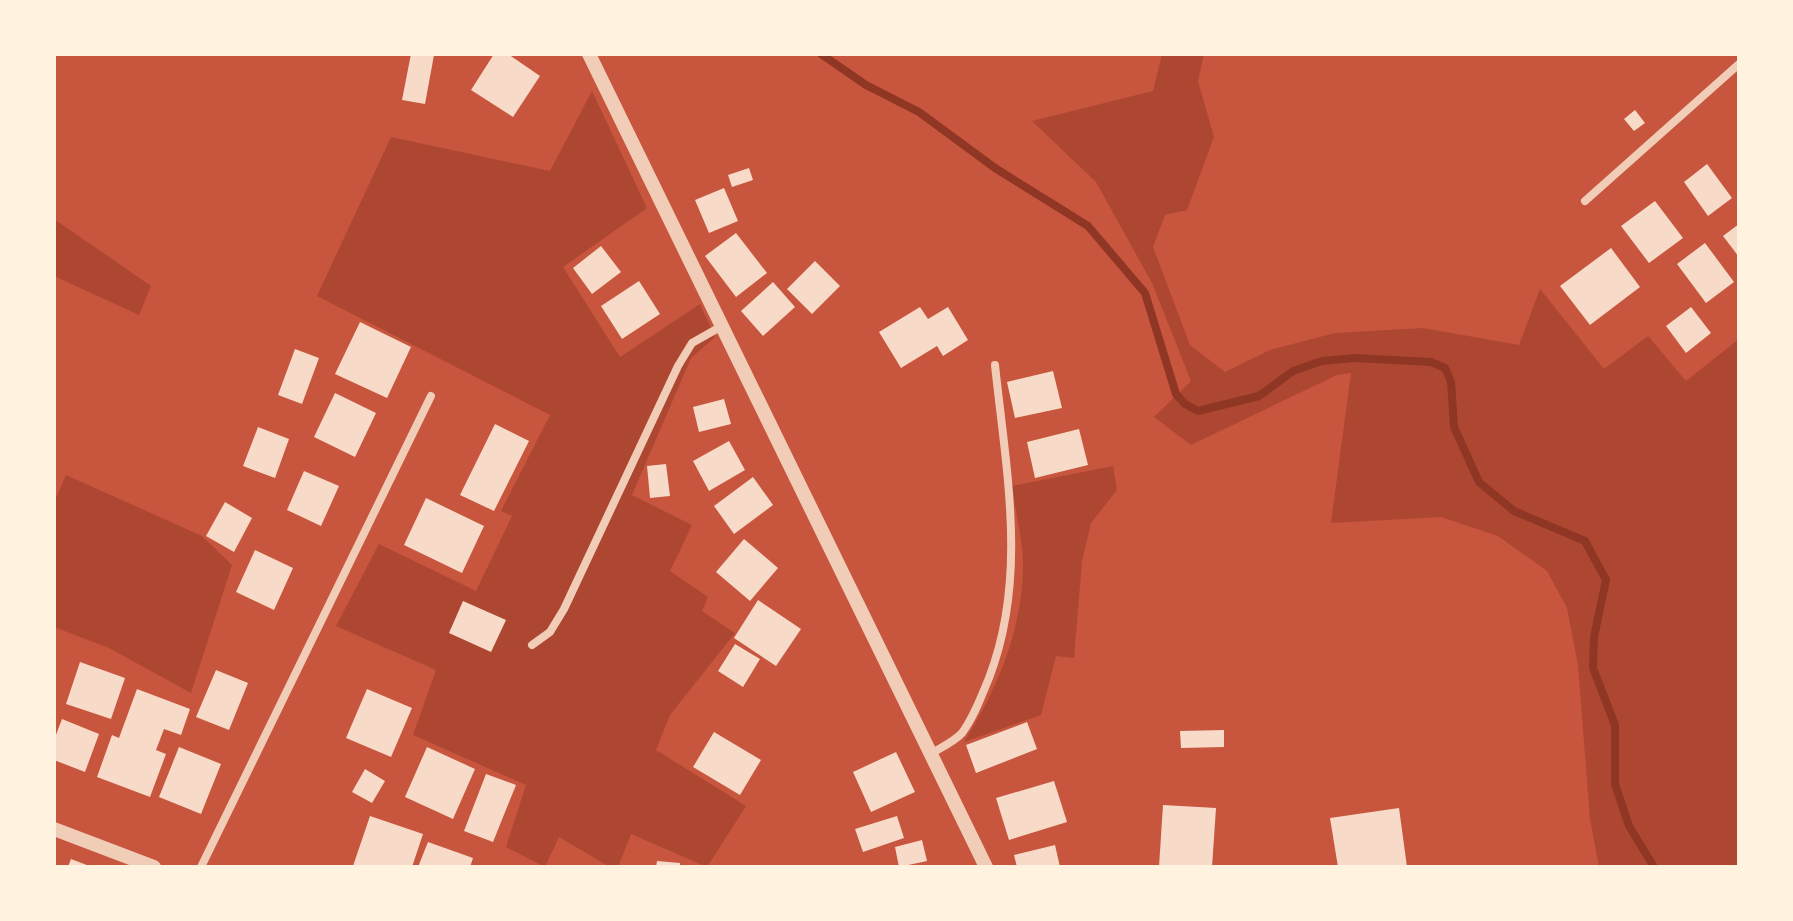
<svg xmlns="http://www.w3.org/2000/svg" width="1793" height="921" viewBox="0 0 1793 921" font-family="'Golos Text',sans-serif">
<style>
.green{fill:#ae4732}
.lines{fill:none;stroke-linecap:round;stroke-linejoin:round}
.stream{stroke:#8f3625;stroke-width:8}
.building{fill:#f7dbc8}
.minor{stroke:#f1ccb7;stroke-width:8}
.tertiary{stroke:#f1ccb7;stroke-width:14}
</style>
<rect width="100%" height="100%" fill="#c8553d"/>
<!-- green -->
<g class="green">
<path d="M 1162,54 L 1204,54 L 1198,81 L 1214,137 L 1187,210 L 1165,215 L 1153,247 L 1190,345 L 1225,372 L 1270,350 L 1335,333 L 1423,328 L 1519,345 L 1540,289 L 1604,369 L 1648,336 L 1686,381 L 1739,339 L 1739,867 L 1599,867 L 1590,819 L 1578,665 L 1567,608 L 1547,571 L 1498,536 L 1441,517 L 1331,523 L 1351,373 L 1337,375 L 1191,445 L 1154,417 L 1191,381 L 1152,283 L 1096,182 L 1032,121 L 1153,91 Z"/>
<path d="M 592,91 L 647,208 L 563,267 L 620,357 L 700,304 L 715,337 L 691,358 L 632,495 L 692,525 L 670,571 L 708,597 L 702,611 L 735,633 L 670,715 L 656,750 L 746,806 L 707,867 L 631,834 L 618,867 L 610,867 L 559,837 L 545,867 L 506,847 L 526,785 L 413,735 L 436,670 L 336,626 L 379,544 L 476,591 L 512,516 L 501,511 L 550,415 L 317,296 L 391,137 L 550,171 Z"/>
<path d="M 54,219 L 151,286 L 139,315 L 54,276 Z"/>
<path d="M 1113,466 L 1117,490 L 1091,523 L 1082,561 L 1074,658 L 1056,656 L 1041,715 L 964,742 C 998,688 1024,626 1023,561 C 1022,536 1015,510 1012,486 Z"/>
<path d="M 66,475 L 202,536 L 232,565 L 191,693 L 109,648 L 54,627 L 54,502 Z"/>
</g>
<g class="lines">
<!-- stream -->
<path class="stream" d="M 821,54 L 866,85 L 919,112 L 995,168 L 1088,226 L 1145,293 L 1176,394 L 1185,404 L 1198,411 L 1259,396 L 1293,371 L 1322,361 L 1355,358 L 1431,362 L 1445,368 L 1451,382 L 1454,427 L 1479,482 L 1514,511 L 1585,541 L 1606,580 L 1594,637 L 1593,668 L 1615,725 L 1615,784 L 1629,826 L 1654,867"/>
</g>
<!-- building -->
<g class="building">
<path d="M 411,54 L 434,55 L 425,104 L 402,100 Z"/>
<path d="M 494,54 L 508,54 L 540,76 L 513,117 L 471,90 Z"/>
<path d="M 1635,110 L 1645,123 L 1634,131 L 1624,119 Z"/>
<path d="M 1707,164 L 1732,198 L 1708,216 L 1684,182 Z"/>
<path d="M 749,168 L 753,180 L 732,187 L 728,175 Z"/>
<path d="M 724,188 L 738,221 L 709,233 L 695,200 Z"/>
<path d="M 1655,201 L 1683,238 L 1649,263 L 1621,226 Z"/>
<path d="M 1739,224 L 1739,257 L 1723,236 Z"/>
<path d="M 736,233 L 767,273 L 736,297 L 705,256 Z"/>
<path d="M 1705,243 L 1734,282 L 1706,303 L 1677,264 Z"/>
<path d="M 601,246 L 621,272 L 592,294 L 573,268 Z"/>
<path d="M 1611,248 L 1640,287 L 1590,325 L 1560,286 Z"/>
<path d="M 815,261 L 840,286 L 812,314 L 787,289 Z"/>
<path d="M 639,281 L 660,314 L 622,339 L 601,306 Z"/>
<path d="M 773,282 L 795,307 L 763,336 L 741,311 Z"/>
<path d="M 920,307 L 928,319 L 948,307 L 968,340 L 943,356 L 937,346 L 901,368 L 879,332 Z"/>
<path d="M 1691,307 L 1711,333 L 1686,353 L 1666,326 Z"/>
<path d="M 360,322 L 411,347 L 387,398 L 335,374 Z"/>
<path d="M 295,349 L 319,358 L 302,404 L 278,395 Z"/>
<path d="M 1053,371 L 1062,408 L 1015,418 L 1007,382 Z"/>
<path d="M 335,393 L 376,413 L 355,457 L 314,437 Z"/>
<path d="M 724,399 L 731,424 L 699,432 L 693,407 Z"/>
<path d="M 495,424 L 529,441 L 494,511 L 460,495 Z"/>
<path d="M 258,427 L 289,439 L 275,478 L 243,466 Z"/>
<path d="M 1079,429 L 1088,465 L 1035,478 L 1027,442 Z"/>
<path d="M 729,441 L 745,470 L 709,491 L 693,461 Z"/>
<path d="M 666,464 L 670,496 L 650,498 L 647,466 Z"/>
<path d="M 304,471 L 339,486 L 321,526 L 287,510 Z"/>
<path d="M 753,477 L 773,505 L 734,534 L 714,506 Z"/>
<path d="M 426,498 L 484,526 L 462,573 L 404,545 Z"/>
<path d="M 225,502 L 252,518 L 234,552 L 206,536 Z"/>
<path d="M 744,539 L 778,568 L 750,601 L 716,572 Z"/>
<path d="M 255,550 L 293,568 L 274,610 L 236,592 Z"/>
<path d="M 758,600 L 801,629 L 776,666 L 734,638 Z"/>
<path d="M 463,601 L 506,620 L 491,652 L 449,633 Z"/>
<path d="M 735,644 L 760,659 L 743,687 L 718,671 Z"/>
<path d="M 80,662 L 125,678 L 111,719 L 66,704 Z"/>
<path d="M 216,670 L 248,683 L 229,730 L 196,717 Z"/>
<path d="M 137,689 L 190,709 L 181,735 L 164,729 L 156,750 L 166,754 L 150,797 L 97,777 L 112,735 L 119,738 Z"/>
<path d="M 367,689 L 412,708 L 391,757 L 346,738 Z"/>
<path d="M 62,719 L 99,734 L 85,772 L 54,760 L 54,740 Z"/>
<path d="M 1027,722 L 1037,749 L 976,773 L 966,745 Z"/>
<path d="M 1224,730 L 1224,747 L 1181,748 L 1180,731 Z"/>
<path d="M 714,732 L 761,760 L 740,795 L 693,767 Z"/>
<path d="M 179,747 L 221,764 L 201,814 L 159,797 Z"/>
<path d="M 427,747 L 475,769 L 453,819 L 405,797 Z"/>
<path d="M 896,752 L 915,792 L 871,812 L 853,772 Z"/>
<path d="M 365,769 L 385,781 L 372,803 L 352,792 Z"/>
<path d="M 486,774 L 516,785 L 493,842 L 464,831 Z"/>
<path d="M 1054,781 L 1067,822 L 1009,840 L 996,798 Z"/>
<path d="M 1163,805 L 1216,808 L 1212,867 L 1159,867 Z"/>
<path d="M 1399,808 L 1407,867 L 1338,867 L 1330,818 Z"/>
<path d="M 370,816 L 423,834 L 412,867 L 353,866 Z"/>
<path d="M 897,816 L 904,838 L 863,852 L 855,829 Z"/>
<path d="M 922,840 L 927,861 L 899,867 L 895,847 Z"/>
<path d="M 428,842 L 473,858 L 470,867 L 418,867 Z"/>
<path d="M 1055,845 L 1060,867 L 1017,867 L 1014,855 Z"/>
<path d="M 71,859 L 92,867 L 68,867 Z"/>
<path d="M 657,861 L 680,863 L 680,867 L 656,867 Z"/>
</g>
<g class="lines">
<!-- minor -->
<g class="minor">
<path d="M 1585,201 L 1739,64"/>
<path d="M 532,645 L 550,632 L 564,609 L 678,366 L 692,343 L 722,326"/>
<path d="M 932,753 C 942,747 955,741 962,733 C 974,717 981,697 989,678 C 1028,577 1006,470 995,365"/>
<path d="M 201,867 L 431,396"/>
</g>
<!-- tertiary -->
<g class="tertiary">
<path d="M 589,54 L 986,867"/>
<path d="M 54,829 L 154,867"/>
</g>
</g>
<!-- border -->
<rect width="1793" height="921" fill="none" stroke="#fff3e0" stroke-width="112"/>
</svg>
